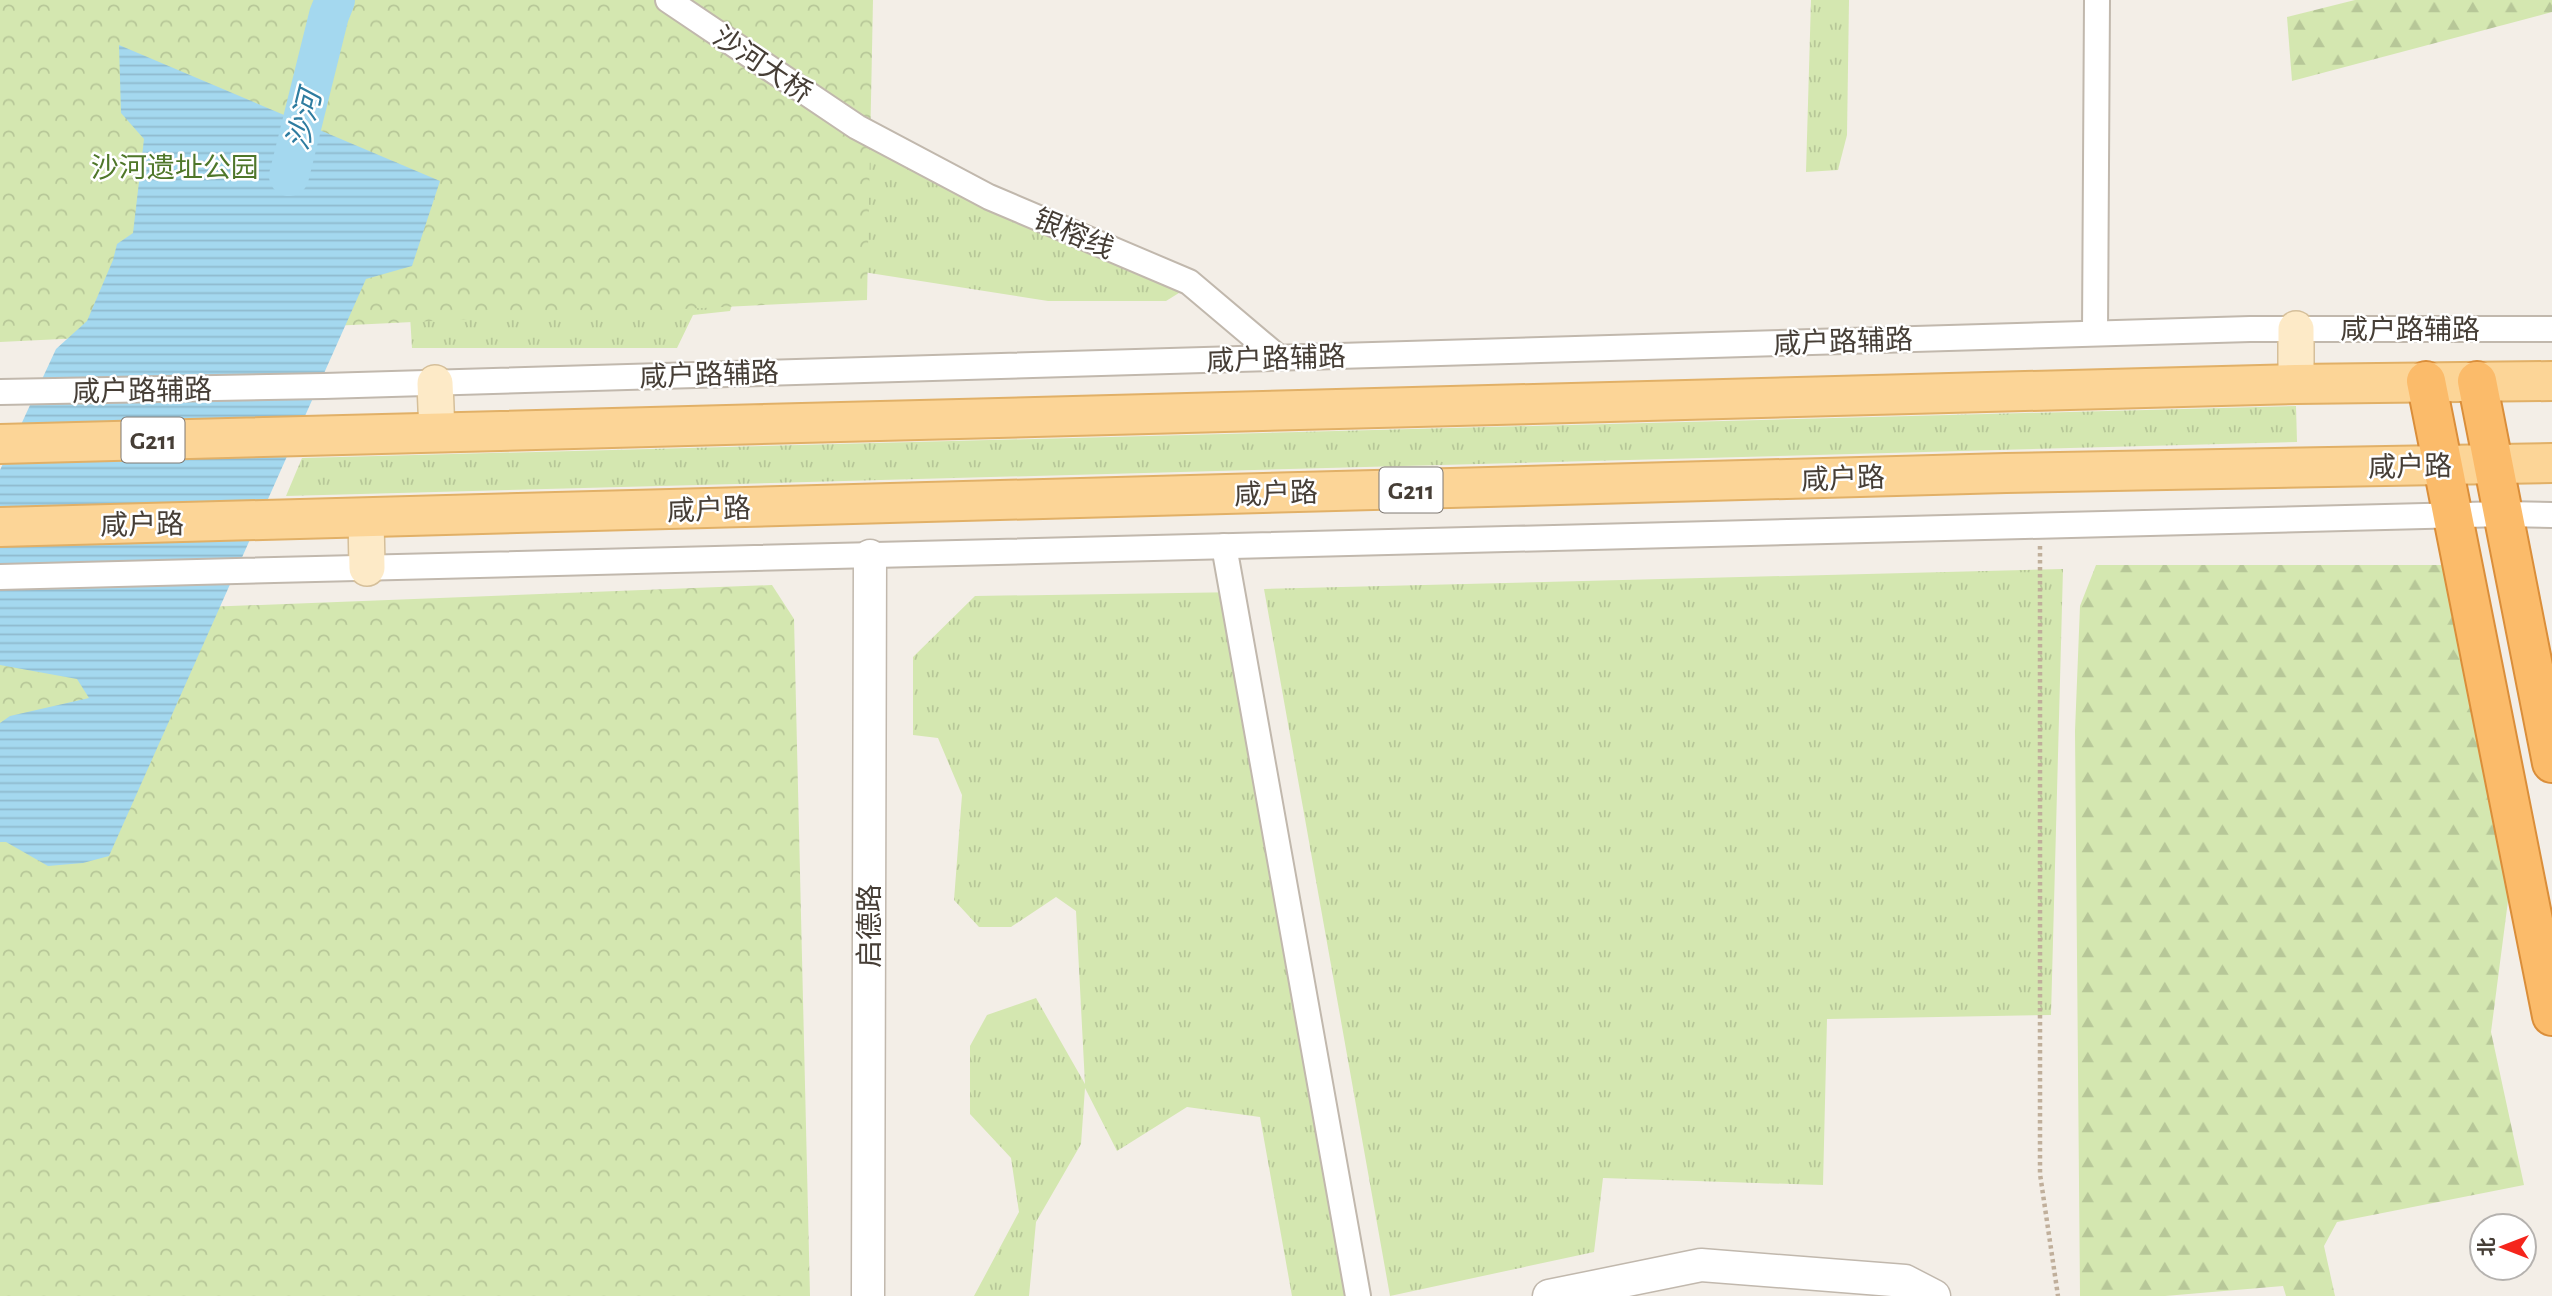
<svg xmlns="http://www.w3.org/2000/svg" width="2552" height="1296" viewBox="0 0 2552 1296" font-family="'Alegreya Sans','Noto Sans SC',sans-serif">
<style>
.grass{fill:url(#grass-tufts)}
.forest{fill:url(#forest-firs)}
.park{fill:url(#park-crowns)}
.water{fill:url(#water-rules)}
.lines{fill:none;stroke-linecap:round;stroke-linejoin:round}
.river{stroke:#a4d8ef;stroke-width:40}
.minor-casing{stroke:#c1b8ad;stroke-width:28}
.tertiary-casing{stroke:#c1b8ad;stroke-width:35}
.secondary-casing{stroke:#d5bf9a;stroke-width:38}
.primary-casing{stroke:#e1b067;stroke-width:42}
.motorway-casing{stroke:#da8e3a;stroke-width:42}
.path{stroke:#c0af9b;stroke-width:4.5;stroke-dasharray:3.5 3.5;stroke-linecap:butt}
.minor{stroke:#fff;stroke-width:24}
.tertiary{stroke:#fff;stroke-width:32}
.secondary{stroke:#fdeac7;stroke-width:35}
.primary{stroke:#fcd597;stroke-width:38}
.motorway{stroke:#fbbb6a;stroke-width:38}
.labels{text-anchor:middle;stroke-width:5;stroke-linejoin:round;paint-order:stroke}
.shield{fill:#fff;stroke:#7e7872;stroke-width:2}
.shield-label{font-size:26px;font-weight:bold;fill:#463e36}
.street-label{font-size:28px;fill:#463e36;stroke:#fff}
.park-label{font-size:28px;fill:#4f772a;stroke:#fff}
.water-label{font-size:30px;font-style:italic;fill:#2e7ca0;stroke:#fff}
</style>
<defs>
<pattern id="grass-tufts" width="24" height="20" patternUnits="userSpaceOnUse" patternTransform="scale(1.75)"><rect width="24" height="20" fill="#d4e7b0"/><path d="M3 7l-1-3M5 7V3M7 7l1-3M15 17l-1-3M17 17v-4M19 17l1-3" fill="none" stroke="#b7c798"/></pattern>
<pattern id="forest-firs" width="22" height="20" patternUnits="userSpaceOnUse" patternTransform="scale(1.75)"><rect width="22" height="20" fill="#d4e7b0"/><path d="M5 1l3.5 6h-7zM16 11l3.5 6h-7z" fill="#b7c798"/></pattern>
<pattern id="park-crowns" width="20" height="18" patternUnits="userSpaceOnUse" patternTransform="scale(1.75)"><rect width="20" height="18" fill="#d4e7b0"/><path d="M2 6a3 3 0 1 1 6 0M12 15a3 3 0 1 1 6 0" fill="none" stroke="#b7c798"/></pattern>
<pattern id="water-rules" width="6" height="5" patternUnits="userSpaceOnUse" patternTransform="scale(1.75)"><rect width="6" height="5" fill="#a4d8ef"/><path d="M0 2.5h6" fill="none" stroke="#8fbace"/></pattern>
</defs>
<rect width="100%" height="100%" fill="#f3eee7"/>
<!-- grass -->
<g class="grass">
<path d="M 1811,0 L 1849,0 L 1847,135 L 1838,170 L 1806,172 Z"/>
<path d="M 852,129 L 1187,288 L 1166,301 L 1048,301 L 812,264 Z"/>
<path d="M 404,217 L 746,264 L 730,311 L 693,315 L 677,348 L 412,348 Z"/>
<path d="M 2296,406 L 2297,442 L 286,496 L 302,458 Z"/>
<path d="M 2063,569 L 2051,1015 L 1827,1019 L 1823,1185 L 1603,1178 L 1594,1252 L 1390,1296 L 1264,589 Z"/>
<path d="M 1244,592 L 1369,1296 L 1292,1296 L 1260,1117 L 1187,1107 L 1117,1151 L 1085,1088 L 1081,1144 L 1036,1222 L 1029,1296 L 974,1296 L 1019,1212 L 1011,1158 L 970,1114 L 970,1046 L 987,1015 L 1036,998 L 1085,1084 L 1076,911 L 1056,897 L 1011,927 L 979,927 L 954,900 L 962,795 L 938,738 L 913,735 L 913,657 L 975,596 Z"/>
</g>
<!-- forest -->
<g class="forest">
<path d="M 2355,0 L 2552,0 L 2552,12 L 2292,81 L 2287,17 Z"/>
<path d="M 2096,565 L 2450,565 L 2512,870 L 2491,1032 L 2524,1185 L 2337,1222 L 2324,1246 L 2335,1296 L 2286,1296 L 2283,1286 L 2165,1296 L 2080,1296 L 2075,731 L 2080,606 Z"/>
</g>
<!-- park -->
<g class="park">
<path d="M 0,0 L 873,0 L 867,300 L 0,342 Z"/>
<path d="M 772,585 L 794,619 L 810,1296 L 0,1296 L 0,615 Z"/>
</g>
<!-- water -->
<path class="water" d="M 119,45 L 440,181 L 412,266 L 366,279 L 109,856 L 83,863 L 48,866 L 6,842 L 0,842 L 0,723 L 10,716 L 89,698 L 77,679 L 0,665 L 0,470 L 56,349 L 87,321 L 113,260 L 117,244 L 133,233 L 144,139 L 121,113 Z"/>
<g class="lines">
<!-- river -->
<path class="river" d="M 289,176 L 329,15 L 335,0"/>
<!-- minor casing -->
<g class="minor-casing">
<g id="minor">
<path d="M 668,0 L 857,127 L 989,197 L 1189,282 L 1279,358"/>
<path d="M 2095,333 L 2097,0"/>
<path d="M 0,392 L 324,386 L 2250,329 L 2552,329"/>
<path d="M 1224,546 L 1358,1296"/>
<path d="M 0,577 L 2504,514 L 2552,515"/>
</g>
</g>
<!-- tertiary casing -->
<g class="tertiary-casing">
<g id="tertiary">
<path d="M 868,1296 L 870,556"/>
<path d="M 1549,1296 L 1701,1265 L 1905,1281 L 1934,1296"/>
</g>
</g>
<!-- secondary casing -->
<g class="secondary-casing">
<g id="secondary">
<path d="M 2296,329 L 2296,384"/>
<path d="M 435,383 L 437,433"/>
<path d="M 366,518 L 367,568"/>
</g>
</g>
<!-- primary casing -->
<g class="primary-casing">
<g id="primary">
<path d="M 0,444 L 2296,384 L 2552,381"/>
<path d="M 0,527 L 2006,473 L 2552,463"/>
</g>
</g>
<!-- motorway casing -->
<g class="motorway-casing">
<g id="motorway">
<path d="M 2426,381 L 2552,1016"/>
<path d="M 2477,381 L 2552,763"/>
</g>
</g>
<!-- path -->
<path class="path" d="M 2040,546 L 2040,1174 L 2058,1296"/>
<!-- minor -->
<use href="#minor" class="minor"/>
<!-- tertiary -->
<use href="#tertiary" class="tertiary"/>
<!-- secondary -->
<use href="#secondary" class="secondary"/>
<!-- primary -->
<use href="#primary" class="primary"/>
<!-- motorway -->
<use href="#motorway" class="motorway"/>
</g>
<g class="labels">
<!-- shield labels -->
<g class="shield">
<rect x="121.5" y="417.5" width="63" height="45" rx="5"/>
<rect x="1379.5" y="467.5" width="63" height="45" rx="5"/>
</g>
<g class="shield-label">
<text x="153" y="449">G211</text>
<text x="1411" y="499">G211</text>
</g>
<!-- street labels -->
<g class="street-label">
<text transform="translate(763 64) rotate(34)" y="10">沙河大桥</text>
<text transform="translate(1074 233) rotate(23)" y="10">银榕线</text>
<text x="2410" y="339">咸户路辅路</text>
<text transform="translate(1843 341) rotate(-2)" y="10">咸户路辅路</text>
<text transform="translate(1276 358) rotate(-2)" y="10">咸户路辅路</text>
<text transform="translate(709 374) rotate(-2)" y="10">咸户路辅路</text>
<text transform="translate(142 390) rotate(-1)" y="10">咸户路辅路</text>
<text transform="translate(2410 466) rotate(-1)" y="10">咸户路</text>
<text transform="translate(1843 478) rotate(-2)" y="10">咸户路</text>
<text transform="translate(1276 493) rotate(-2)" y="10">咸户路</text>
<text transform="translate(709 509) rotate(-2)" y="10">咸户路</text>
<text transform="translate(142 524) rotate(-1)" y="10">咸户路</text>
<text transform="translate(869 926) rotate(-90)" y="10">启德路</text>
</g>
<!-- park labels -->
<g class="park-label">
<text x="175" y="177">沙河遗址公园</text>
</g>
<!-- water labels -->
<g class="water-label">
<text transform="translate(304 120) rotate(-76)" y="10">沙河</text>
</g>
</g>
<!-- north arrow -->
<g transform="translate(2503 1247) rotate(270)"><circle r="33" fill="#ffffff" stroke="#b5b2af" stroke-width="2"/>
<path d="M0-5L12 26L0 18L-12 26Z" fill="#f5251c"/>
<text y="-10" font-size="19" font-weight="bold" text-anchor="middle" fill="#463e36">北</text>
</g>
</svg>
